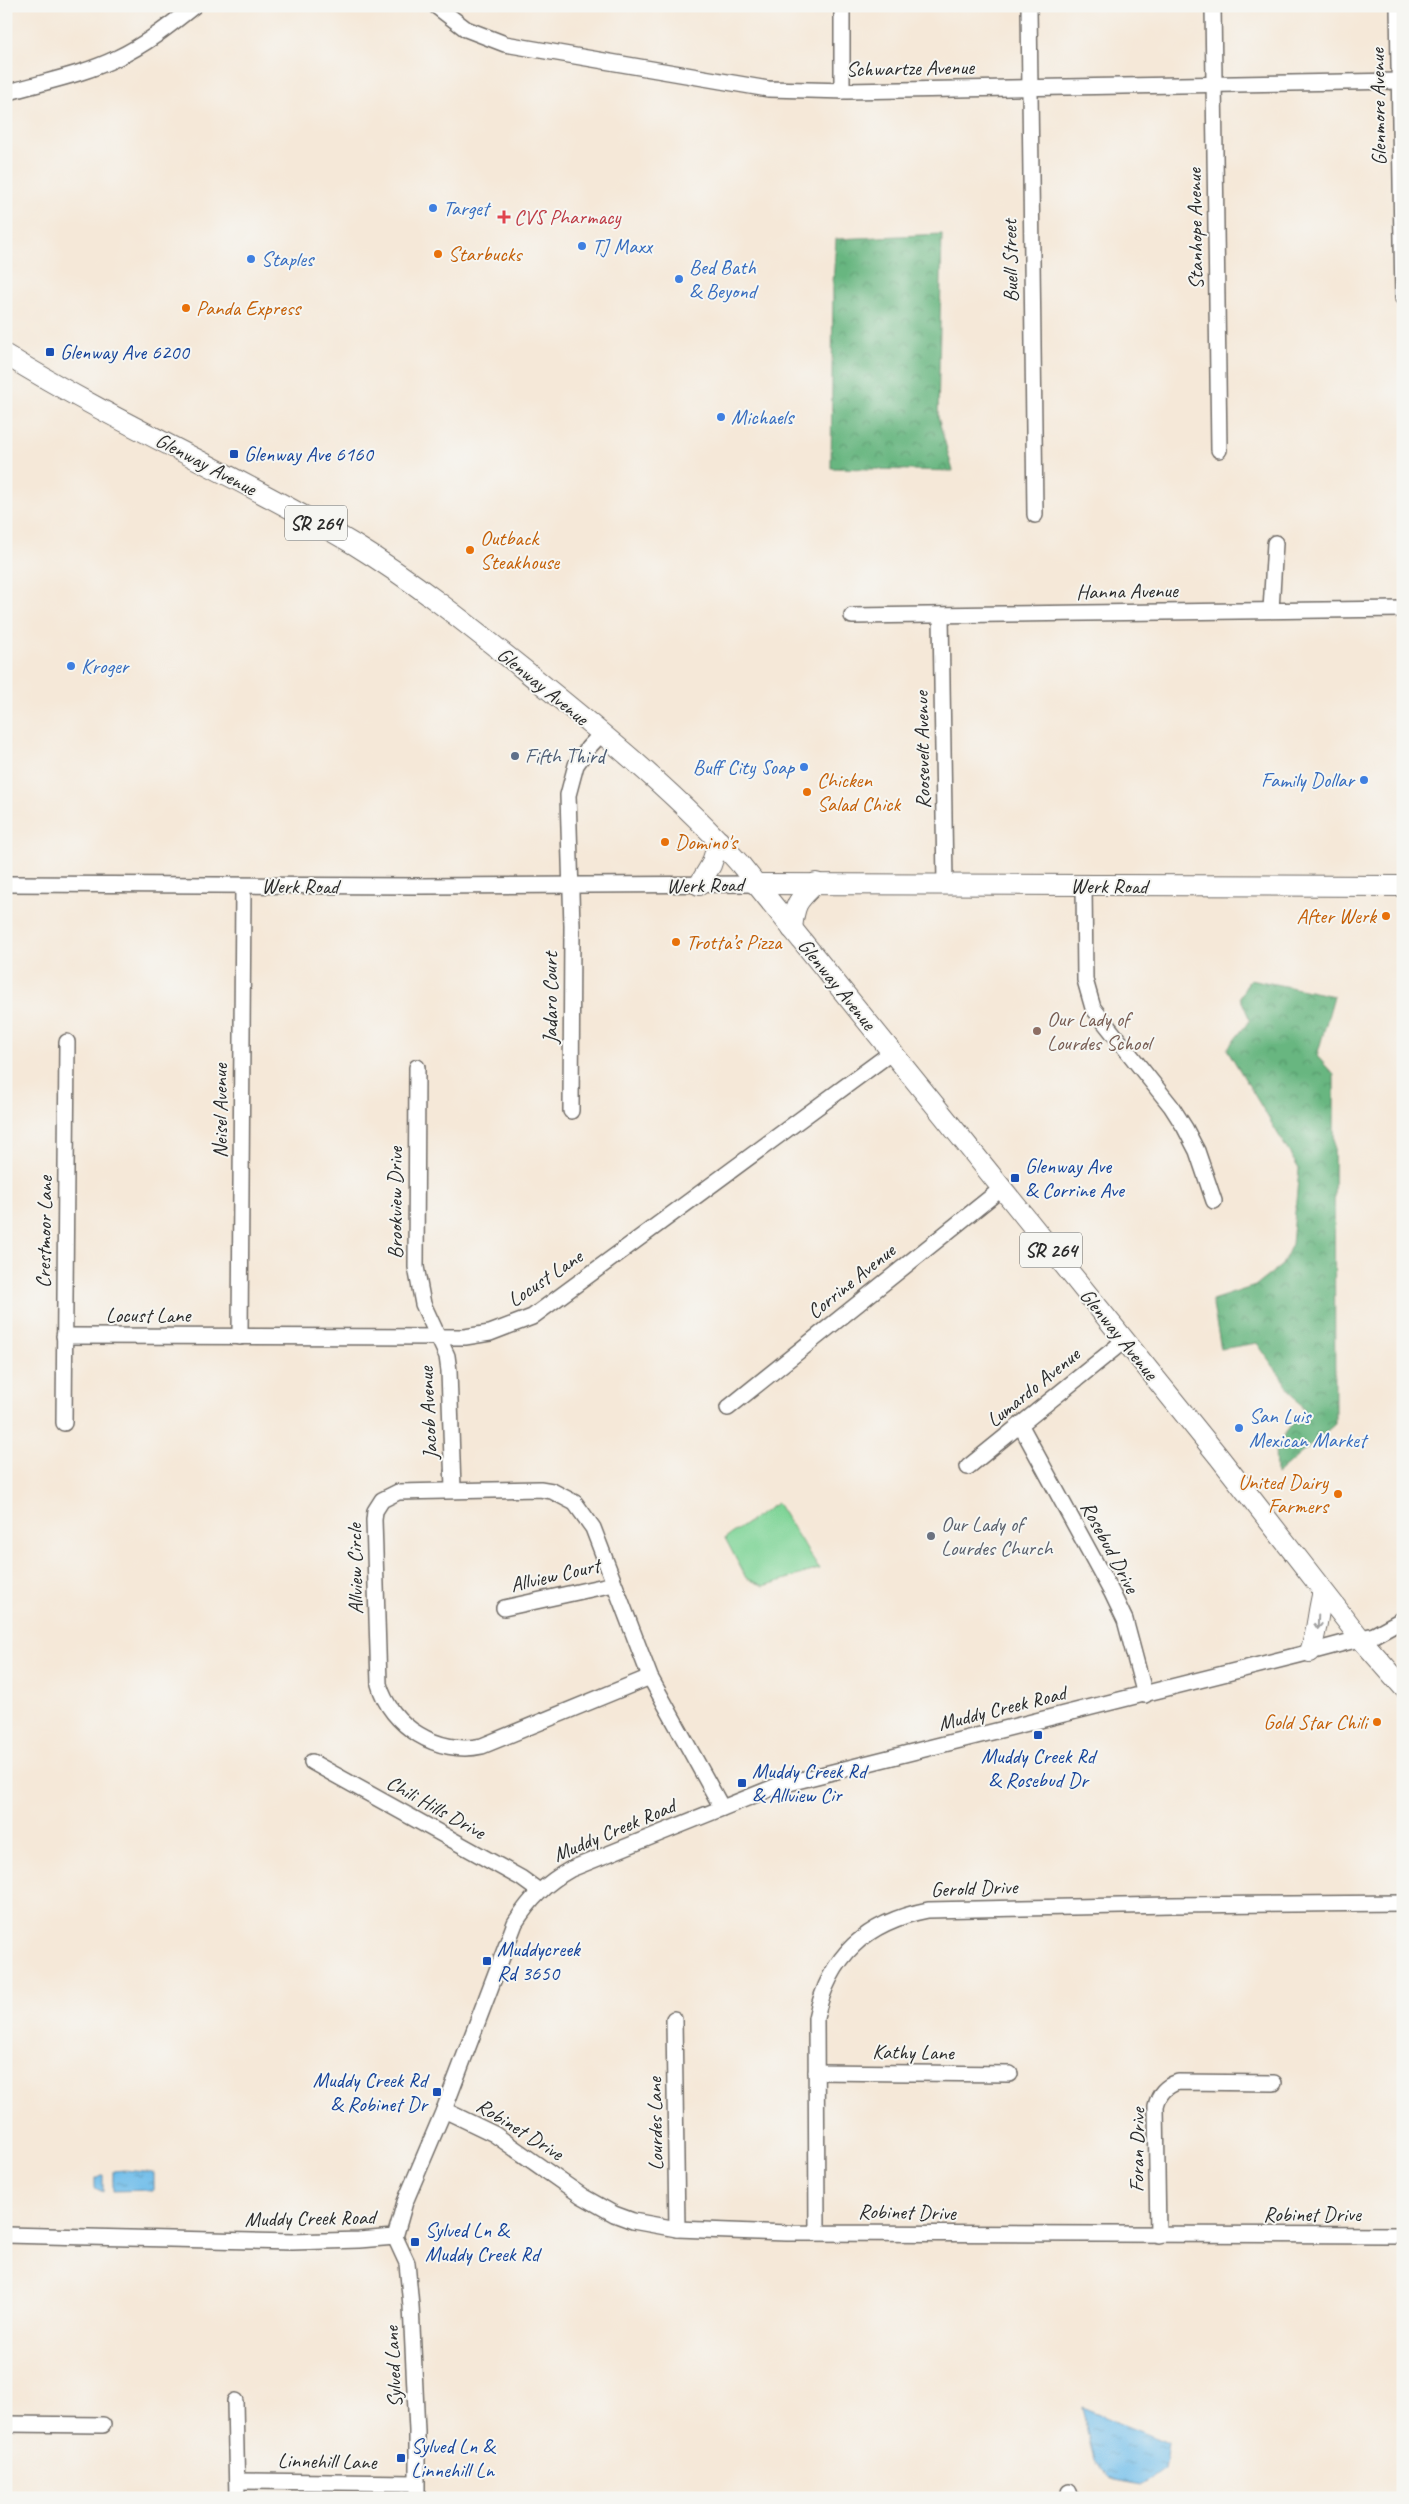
<svg xmlns="http://www.w3.org/2000/svg" width="1409" height="2504" viewBox="0 0 1409 2504" font-family="Caveat,sans-serif">
<style>
.green{fill:#7fd497;stroke:#558061}
.forest{fill:url(#forest-crowns);stroke:#497056}
.water{fill:url(#water-ripples);stroke:#4d748a}
.lines{fill:none;stroke-linecap:round;stroke-linejoin:round}
.minor-casing{stroke:#726d68;stroke-width:18}
.major-casing{stroke:#726d68;stroke-width:22}
.minor{stroke:#fff;stroke-width:15}
.major{stroke:#fff;stroke-width:20}
.oneway{stroke:#a0a0a0}
.shop-dot{fill:#3f7fe0;stroke:#f6f6f2;stroke-width:2}
.health-dot{fill:#e0444e;stroke:#f6f6f2;stroke-width:2}
.food-dot{fill:#e8710a;stroke:#f6f6f2;stroke-width:2}
.transit-dot{fill:#1a4fb4;stroke:#f6f6f2;stroke-width:2}
.service-dot{fill:#5c6f8a;stroke:#f6f6f2;stroke-width:2}
.education-dot{fill:#8d6e63;stroke:#f6f6f2;stroke-width:2}
.worship-dot{fill:#6b7280;stroke:#f6f6f2;stroke-width:2}
.labels{text-anchor:middle;stroke-width:4;stroke-linejoin:round;paint-order:stroke}
.shield{fill:#f6f6f2;stroke:#686867;stroke-width:1}
.shield-label{font-size:20px;font-weight:bold;fill:#2b2b2b}
.street-label{font-size:21px;fill:#2b2b2b;stroke:#f6f6f2}
.shop-label{font-size:21px;fill:#366cbe;stroke:#f6f6f2;text-anchor:start}
.health-label{font-size:21px;fill:#be3a42;stroke:#f6f6f2;text-anchor:start}
.food-label{font-size:21px;fill:#c56008;stroke:#f6f6f2;text-anchor:start}
.transit-label{font-size:21px;fill:#164399;stroke:#f6f6f2;text-anchor:start}
.service-label{font-size:21px;fill:#4e5e75;stroke:#f6f6f2;text-anchor:start}
.education-label{font-size:21px;fill:#785e54;stroke:#f6f6f2;text-anchor:start}
.worship-label{font-size:21px;fill:#5b616d;stroke:#f6f6f2;text-anchor:start}
</style>
<defs>
<pattern id="forest-crowns" width="20" height="18" patternUnits="userSpaceOnUse" patternTransform="scale(1.25)"><rect width="20" height="18" fill="#67b680"/><path d="M2 6a3 3 0 1 1 6 0M12 15a3 3 0 1 1 6 0" fill="none" stroke="#559469"/></pattern>
<pattern id="water-ripples" width="26" height="14" patternUnits="userSpaceOnUse" patternTransform="scale(1.25)"><rect width="26" height="14" fill="#6fbdea"/><path d="M2 4q2-2 4 0t4 0M15 11q2-2 4 0t4 0" fill="none" stroke="#5b9abe"/></pattern>
</defs>
<rect width="100%" height="100%" fill="#f6f6f2"/>
<filter id="ink" filterUnits="userSpaceOnUse"><feTurbulence type="fractalNoise" baseFrequency=".02" numOctaves="2"/><feDisplacementMap in="SourceGraphic" scale="10" xChannelSelector="R" yChannelSelector="G"/><feConvolveMatrix kernelMatrix="1 2 1 2 8 2 1 2 1" color-interpolation-filters="sRGB"/></filter>
<filter id="wash" filterUnits="userSpaceOnUse"><feTurbulence type="fractalNoise" baseFrequency=".0096" numOctaves="4" result="noise"/><feDisplacementMap in="SourceGraphic" scale="20" xChannelSelector="R" yChannelSelector="G"/><feGaussianBlur stdDeviation="1.12" result="paint"/><feColorMatrix in="noise" values="0 0 0 0 0 0 0 0 0 0 0 0 0 0 0 0 0 1.4 0 .05"/><feComposite in="paint" operator="in"/></filter>
<g filter="url(#wash)">
<rect width="100%" height="100%" fill="#f5e8d8"/>
<!-- green -->
<path class="green" d="M 777,1503 L 819,1569 L 764,1586 L 746,1578 L 725,1538 Z"/>
<!-- forest -->
<g class="forest">
<path d="M 942,234 L 938,417 L 953,471 L 831,468 L 833,283 L 836,239 Z"/>
<path d="M 1250,979 L 1334,996 L 1317,1056 L 1334,1075 L 1335,1424 L 1276,1475 L 1275,1446 L 1304,1410 L 1257,1343 L 1221,1349 L 1212,1300 L 1255,1286 L 1282,1265 L 1292,1244 L 1299,1169 L 1227,1049 L 1250,1020 L 1240,997 Z"/>
</g>
<!-- water -->
<g class="water">
<path d="M 125,2170 L 154,2173 L 154,2190 L 113,2191 L 113,2171 Z"/>
<path d="M 103,2175 L 103,2192 L 95,2188 L 95,2179 Z"/>
<path d="M 1082,2408 L 1168,2443 L 1164,2469 L 1142,2485 L 1110,2479 L 1094,2460 Z"/>
</g>
</g>
<g filter="url(#ink)">
<g class="lines">
<!-- minor casing -->
<g class="minor-casing">
<g id="minor">
<path d="M 436,6 L 466,29 L 505,44 L 768,89 L 847,91 L 1399,81"/>
<path d="M 1029,6 L 1035,515"/>
<path d="M 1213,6 L 1219,450"/>
<path d="M 1398,6 L 1403,298"/>
<path d="M 842,91 L 842,6"/>
<path d="M 6,93 C 43,82 82,75 117,58 C 145,45 169,26 194,6"/>
<path d="M 1271,610 L 1275,543"/>
<path d="M 941,615 L 945,884"/>
<path d="M 852,616 L 1403,609"/>
<path d="M 6,884 L 422,886 L 755,884"/>
<path d="M 1084,886 L 1085,980 L 1093,1008 L 1171,1106 L 1185,1128 L 1197,1151 L 1214,1201"/>
<path d="M 417,1067 L 416,1267 L 423,1304 L 447,1356 L 449,1371 L 453,1489"/>
<path d="M 571,1111 L 572,926 L 568,795 L 576,765 L 588,748 L 602,733"/>
<path d="M 64,1336 L 465,1337 L 490,1333 L 532,1317 L 892,1052"/>
<path d="M 240,1337 L 243,886"/>
<path d="M 728,1408 L 1001,1189"/>
<path d="M 64,1423 L 67,1042"/>
<path d="M 1021,1426 L 1112,1593 L 1125,1620 L 1145,1695"/>
<path d="M 968,1467 L 1125,1340"/>
<path d="M 504,1608 L 614,1584"/>
<path d="M 650,1677 L 482,1746 C 439,1756 390,1726 379,1684 L 374,1520 L 375,1511 L 382,1500 L 398,1492 L 540,1489 L 552,1491 L 575,1503 L 593,1528 L 650,1677 L 722,1808"/>
<path d="M 312,1762 L 521,1878 L 539,1891"/>
<path d="M 674,2019 L 677,2229"/>
<path d="M 816,2072 L 1010,2074"/>
<path d="M 444,2110 L 494,2134 L 582,2196 L 614,2214 L 633,2221 L 677,2229 L 787,2233 L 1403,2235"/>
<path d="M 817,2232 L 816,2018 C 829,1956 866,1922 928,1910 L 1171,1905 L 1403,1903"/>
<path d="M 6,2235 L 292,2242 L 359,2240 L 395,2237"/>
<path d="M 1158,2235 L 1156,2106 C 1159,2093 1166,2086 1178,2082 L 1274,2083"/>
<path d="M 395,2237 L 405,2202 L 444,2110 L 515,1923 C 530,1899 546,1883 571,1869 L 777,1786 L 1299,1655 L 1374,1635 L 1403,1619"/>
<path d="M 395,2237 L 407,2263 L 411,2306 L 417,2431 L 417,2498"/>
<path d="M 235,2401 L 237,2498"/>
<path d="M 6,2424 L 103,2425"/>
<path d="M 237,2481 L 416,2483"/>
<path d="M 1069,2492 L 1071,2498"/>
</g>
</g>
<!-- major casing -->
<g class="major-casing">
<g id="major">
<path d="M 6,355 C 119,425 241,477 355,545 C 422,586 482,636 543,685 C 612,741 680,797 740,864 L 1219,1457 L 1360,1638 L 1403,1687"/>
<path d="M 755,884 L 1403,886"/>
<path d="M 699,885 L 711,865 L 719,841"/>
<path d="M 792,929 C 795,901 798,901 816,883"/>
<path d="M 1310,1652 C 1318,1629 1317,1614 1323,1592"/>
</g>
</g>
<!-- minor -->
<use href="#minor" class="minor"/>
<!-- major -->
<use href="#major" class="major"/>
</g>
<!-- one-way arrows -->
<defs><path id="oneway-shaft" d="M-6 0H5M1.5-3L5.5 0L1.5 3" fill="none" stroke-width="1.6" stroke-linecap="round" stroke-linejoin="round" transform="scale(1.25)"/></defs>
<use class="oneway" href="#oneway-shaft" transform="translate(1318 1622) rotate(92)"/>
</g>
<!-- markers -->
<g class="shop-dot">
<circle cx="433" cy="208" r="5"/>
<circle cx="582" cy="246" r="5"/>
<circle cx="251" cy="259" r="5"/>
<circle cx="679" cy="279" r="5"/>
<circle cx="721" cy="417" r="5"/>
<circle cx="71" cy="666" r="5"/>
<circle cx="804" cy="767" r="5"/>
<circle cx="1364" cy="780" r="5"/>
<circle cx="1239" cy="1428" r="5"/>
</g>
<path class="health-dot" d="M501.5 209.5h5v5h5v5h-5v5h-5v-5h-5v-5h5z"/>
<g class="food-dot">
<circle cx="438" cy="254" r="5"/>
<circle cx="186" cy="308" r="5"/>
<circle cx="470" cy="550" r="5"/>
<circle cx="807" cy="792" r="5"/>
<circle cx="665" cy="842" r="5"/>
<circle cx="1386" cy="916" r="5"/>
<circle cx="676" cy="942" r="5"/>
<circle cx="1338" cy="1494" r="5"/>
<circle cx="1377" cy="1722" r="5"/>
</g>
<g class="transit-dot">
<rect x="45" y="347" width="10" height="10" rx="2.5"/>
<rect x="229" y="449" width="10" height="10" rx="2.5"/>
<rect x="1010" y="1173" width="10" height="10" rx="2.5"/>
<rect x="1033" y="1730" width="10" height="10" rx="2.5"/>
<rect x="737" y="1778" width="10" height="10" rx="2.5"/>
<rect x="482" y="1956" width="10" height="10" rx="2.5"/>
<rect x="432" y="2087" width="10" height="10" rx="2.5"/>
<rect x="410" y="2237" width="10" height="10" rx="2.5"/>
<rect x="396" y="2453" width="10" height="10" rx="2.5"/>
</g>
<circle class="service-dot" cx="515" cy="756" r="5"/>
<circle class="education-dot" cx="1037" cy="1031" r="5"/>
<circle class="worship-dot" cx="931" cy="1536" r="5"/>
<g class="labels">
<!-- shield labels -->
<g class="shield">
<rect x="285" y="505.5" width="62" height="35" rx="4"/>
<rect x="1020" y="1232.5" width="62" height="35" rx="4"/>
</g>
<g class="shield-label">
<text x="316" y="530">SR 264</text>
<text x="1051" y="1257">SR 264</text>
</g>
<!-- street labels -->
<g class="street-label">
<text transform="translate(910 68) rotate(-1)" y="7">Schwartze Avenue</text>
<text transform="translate(1378 107) rotate(-91)" y="7">Glenmore Avenue</text>
<text transform="translate(1195 229) rotate(-91)" y="7">Stanhope Avenue</text>
<text transform="translate(1010 261) rotate(-91)" y="7">Buell Street</text>
<text transform="translate(206 464) rotate(28)" y="7">Glenway Avenue</text>
<text transform="translate(1127 591) rotate(-1)" y="7">Hanna Avenue</text>
<text transform="translate(543 686) rotate(39)" y="7">Glenway Avenue</text>
<text transform="translate(922 750) rotate(-91)" y="7">Roosevelt Avenue</text>
<text transform="translate(705 885) rotate(-1)" y="7">Werk Road</text>
<text x="300" y="893">Werk Road</text>
<text x="1109" y="893">Werk Road</text>
<text transform="translate(837 984) rotate(51)" y="7">Glenway Avenue</text>
<text transform="translate(550 998) rotate(-90)" y="7">Jadaro Court</text>
<text transform="translate(220 1111) rotate(-90)" y="7">Neisel Avenue</text>
<text transform="translate(395 1203) rotate(-90)" y="7">Brookview Drive</text>
<text transform="translate(44 1232) rotate(-89)" y="7">Crestmoor Lane</text>
<text transform="translate(545 1278) rotate(-34)" y="7">Locust Lane</text>
<text transform="translate(851 1281) rotate(-39)" y="7">Corrine Avenue</text>
<text x="148" y="1322">Locust Lane</text>
<text transform="translate(1119 1334) rotate(51)" y="7">Glenway Avenue</text>
<text transform="translate(1033 1387) rotate(-39)" y="7">Lumardo Avenue</text>
<text transform="translate(428 1413) rotate(-93)" y="7">Jacob Avenue</text>
<text transform="translate(1110 1547) rotate(62)" y="7">Rosebud Drive</text>
<text transform="translate(355 1569) rotate(-91)" y="7">Allview Circle</text>
<text transform="translate(555 1575) rotate(-13)" y="7">Allview Court</text>
<text transform="translate(1002 1708) rotate(-14)" y="7">Muddy Creek Road</text>
<text transform="translate(436 1807) rotate(29)" y="7">Chili Hills Drive</text>
<text transform="translate(614 1830) rotate(-23)" y="7">Muddy Creek Road</text>
<text transform="translate(974 1888) rotate(-2)" y="7">Gerold Drive</text>
<text transform="translate(913 2052) rotate(1)" y="7">Kathy Lane</text>
<text transform="translate(655 2124) rotate(-91)" y="7">Lourdes Lane</text>
<text transform="translate(520 2129) rotate(32)" y="7">Robinet Drive</text>
<text transform="translate(1137 2150) rotate(-89)" y="7">Foran Drive</text>
<text transform="translate(907 2212) rotate(1)" y="7">Robinet Drive</text>
<text x="1312" y="2221">Robinet Drive</text>
<text transform="translate(310 2218) rotate(-1)" y="7">Muddy Creek Road</text>
<text transform="translate(393 2367) rotate(-93)" y="7">Sylved Lane</text>
<text transform="translate(327 2461) rotate(1)" y="7">Linnehill Lane</text>
</g>
<!-- shop labels -->
<g class="shop-label">
<text x="443" y="215">Target</text>
<text x="592" y="253">TJ Maxx</text>
<text x="261" y="266">Staples</text>
<text x="689" y="274">Bed Bath<tspan x="689" dy="24">&amp; Beyond</tspan></text>
<text x="731" y="424">Michaels</text>
<text x="81" y="673">Kroger</text>
<text x="794" y="774" text-anchor="end">Buff City Soap</text>
<text x="1354" y="787" text-anchor="end">Family Dollar</text>
<text x="1249" y="1423">San Luis<tspan x="1249" dy="24">Mexican Market</tspan></text>
</g>
<!-- health labels -->
<g class="health-label">
<text x="514" y="224">CVS Pharmacy</text>
</g>
<!-- food labels -->
<g class="food-label">
<text x="448" y="261">Starbucks</text>
<text x="196" y="315">Panda Express</text>
<text x="480" y="545">Outback<tspan x="480" dy="24">Steakhouse</tspan></text>
<text x="817" y="787">Chicken<tspan x="817" dy="24">Salad Chick</tspan></text>
<text x="675" y="849">Domino's</text>
<text x="1376" y="923" text-anchor="end">After Werk</text>
<text x="686" y="949">Trotta’s Pizza</text>
<text x="1328" y="1489" text-anchor="end">United Dairy<tspan x="1328" dy="24">Farmers</tspan></text>
<text x="1367" y="1729" text-anchor="end">Gold Star Chili</text>
</g>
<!-- transit labels -->
<g class="transit-label">
<text x="60" y="359">Glenway Ave 6200</text>
<text x="244" y="461">Glenway Ave 6160</text>
<text x="1025" y="1173">Glenway Ave<tspan x="1025" dy="24">&amp; Corrine Ave</tspan></text>
<text x="1038" y="1763" text-anchor="middle">Muddy Creek Rd<tspan x="1038" dy="24">&amp; Rosebud Dr</tspan></text>
<text x="752" y="1778">Muddy Creek Rd<tspan x="752" dy="24">&amp; Allview Cir</tspan></text>
<text x="497" y="1956">Muddycreek<tspan x="497" dy="24">Rd 3650</tspan></text>
<text x="427" y="2087" text-anchor="end">Muddy Creek Rd<tspan x="427" dy="24">&amp; Robinet Dr</tspan></text>
<text x="425" y="2237">Sylved Ln &amp;<tspan x="425" dy="24">Muddy Creek Rd</tspan></text>
<text x="411" y="2453">Sylved Ln &amp;<tspan x="411" dy="24">Linnehill Ln</tspan></text>
</g>
<!-- service labels -->
<g class="service-label">
<text x="525" y="763">Fifth Third</text>
</g>
<!-- education labels -->
<g class="education-label">
<text x="1047" y="1026">Our Lady of<tspan x="1047" dy="24">Lourdes School</tspan></text>
</g>
<!-- worship labels -->
<g class="worship-label">
<text x="941" y="1531">Our Lady of<tspan x="941" dy="24">Lourdes Church</tspan></text>
</g>
</g>
<!-- margin -->
<rect width="1409" height="2504" fill="none" stroke="#f6f6f2" stroke-width="25"/>
</svg>
